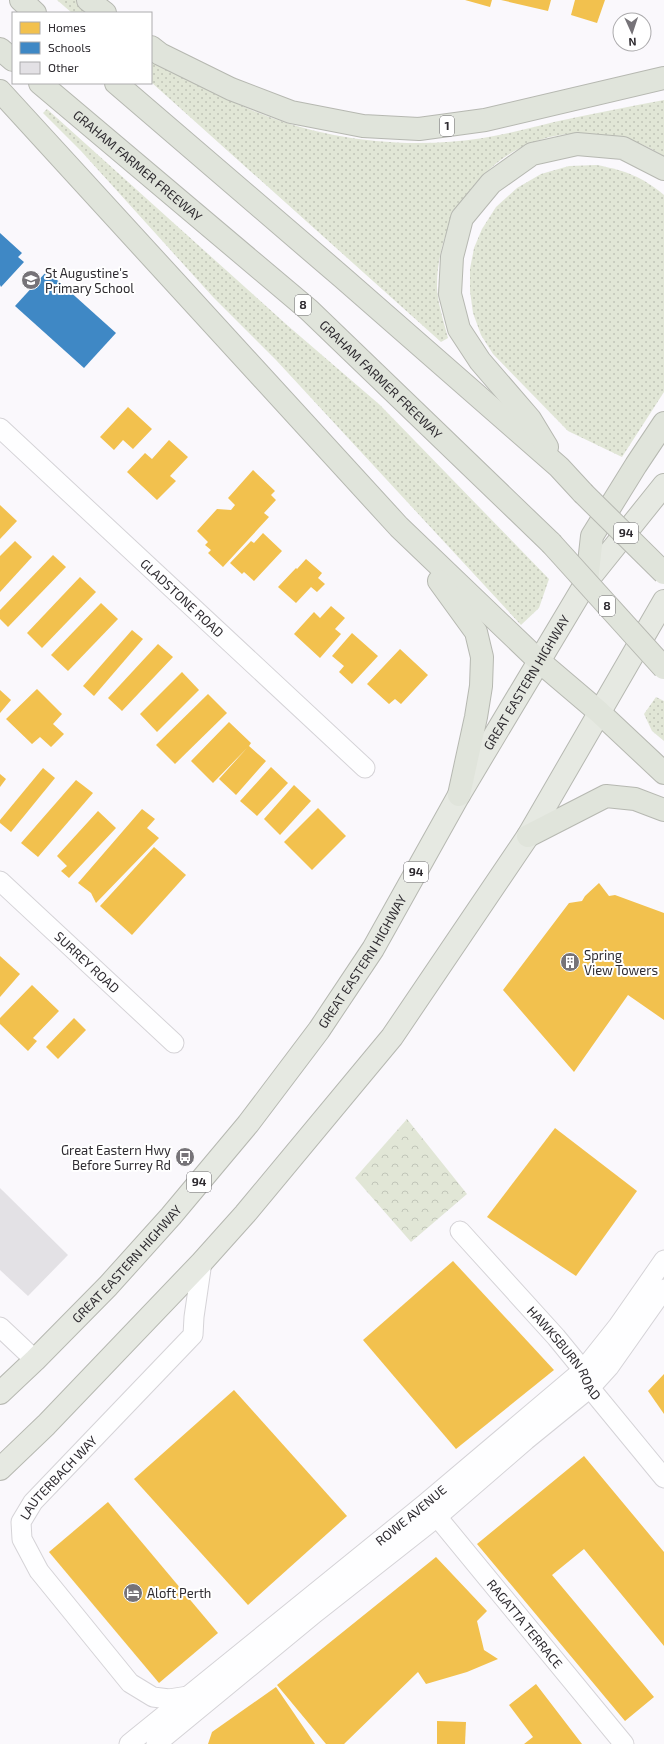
<svg xmlns="http://www.w3.org/2000/svg" width="664" height="1744" viewBox="0 0 664 1744" font-family="'Exo 2',sans-serif">
<style>
.grass{fill:url(#grass-dots)}
.forest{fill:url(#forest-crowns)}
.homes{fill:#f2c14e}
.schools{fill:#3f88c5}
.building{fill:#e3e1e5}
.lines{fill:none;stroke-linecap:round;stroke-linejoin:round}
.minor-casing{stroke:#d5d3d7;stroke-width:21}
.trunk-casing{stroke:#b6b8b1;stroke-width:24}
.motorway-casing{stroke:#b6b8b1;stroke-width:24}
.minor{stroke:#fefeff;stroke-width:19}
.trunk{stroke:#e6e9e2;stroke-width:22}
.motorway{stroke:#e0e4db;stroke-width:22}
.motorway-bridge-casing{stroke:#b6b8b1;stroke-width:24;stroke-linecap:butt}
.motorway-bridge{stroke:#e0e4db;stroke-width:22}
.labels{text-anchor:middle;stroke-width:4;stroke-linejoin:round;paint-order:stroke}
.shield{fill:#fff;stroke:#6d6b6f;stroke-width:1}
.shield-label{font-size:12px;font-weight:bold;fill:#2f2c31}
.street-label{font-size:13px;fill:#2f2c31;stroke:#fff}
.poi-label{font-size:13px;fill:#2f2c31;stroke:#fff;text-anchor:start}
</style>
<defs>
<pattern id="grass-dots" width="8" height="8" patternUnits="userSpaceOnUse"><rect width="8" height="8" fill="#e1e6d6"/><path d="M2 2h.1M6 6h.1" fill="none" stroke="#c1c5b8" stroke-width="1.8" stroke-linecap="round"/></pattern>
<pattern id="forest-crowns" width="20" height="18" patternUnits="userSpaceOnUse"><rect width="20" height="18" fill="#e1e6d6"/><path d="M2 6a3 3 0 1 1 6 0M12 15a3 3 0 1 1 6 0" fill="none" stroke="#c1c5b8"/></pattern>
</defs>
<rect width="100%" height="100%" fill="#faf8fc"/>
<!-- grass -->
<g class="grass">
<path d="M 57,0 L 82,0 L 99,13 L 72,13 Z"/>
<path d="M 151,53 C 179,72 209,90 240,105 C 314,139 402,151 483,138 C 507,134 530,128 554,122 C 590,114 627,107 664,100 L 664,156 C 652,149 639,142 625,139 C 601,133 574,131 550,137 C 483,153 436,220 437,288 C 438,305 444,322 448,338 L 441,342 L 151,82 Z"/>
<path d="M 47,109 L 287,325 L 380,405 L 549,579 L 539,608 L 521,625 L 276,360 L 213,297 L 81,151 L 43,113 Z"/>
<path d="M 597,165 C 626,171 641,176 664,195 L 664,392 L 622,457 L 568,431 L 493,354 L 481,335 L 473,313 L 470,291 L 470,269 L 474,248 L 482,229 L 496,207 L 517,188 L 541,174 L 569,166 Z"/>
<path d="M 656,697 L 664,701 L 664,741 L 652,731 L 644,714 Z"/>
</g>
<!-- forest -->
<path class="forest" d="M 407,1119 L 467,1194 L 411,1242 L 355,1178 Z"/>
<!-- homes -->
<g class="homes">
<path d="M 465,0 L 492,0 L 490,7 Z"/>
<path d="M 501,0 L 551,0 L 548,11 Z"/>
<path d="M 575,0 L 605,0 L 597,23 L 571,15 Z"/>
<path d="M 128,407 L 152,429 L 133,449 L 123,440 L 114,450 L 100,437 Z"/>
<path d="M 169,440 L 188,457 L 170,476 L 176,481 L 157,500 L 127,472 L 145,453 L 152,459 Z"/>
<path d="M 253,470 L 275,491 L 271,495 L 276,500 L 264,513 L 269,517 L 223,567 L 208,553 L 211,550 L 205,545 L 208,542 L 197,531 L 217,509 L 231,510 L 235,505 L 228,498 Z"/>
<path d="M 0,505 L 17,521 L 0,539 Z"/>
<path d="M 263,533 L 282,551 L 254,581 L 244,572 L 242,574 L 230,563 L 251,541 L 254,543 Z"/>
<path d="M 15,541 L 32,557 L 0,592 L 0,556 Z"/>
<path d="M 53,555 L 66,567 L 8,627 L 0,619 L 0,610 Z"/>
<path d="M 306,559 L 322,573 L 318,578 L 325,584 L 317,592 L 311,587 L 296,603 L 278,587 L 296,568 L 297,569 Z"/>
<path d="M 80,577 L 96,592 L 42,648 L 27,633 Z"/>
<path d="M 101,603 L 118,619 L 68,671 L 51,655 Z"/>
<path d="M 331,606 L 345,618 L 335,629 L 341,634 L 320,658 L 294,634 L 314,612 L 320,618 Z"/>
<path d="M 132,630 L 143,639 L 94,696 L 83,686 Z"/>
<path d="M 352,633 L 378,656 L 352,684 L 339,672 L 344,666 L 332,656 Z"/>
<path d="M 158,644 L 173,657 L 122,711 L 108,698 Z"/>
<path d="M 400,649 L 428,675 L 401,704 L 395,699 L 389,704 L 367,684 Z"/>
<path d="M 182,672 L 199,690 L 157,732 L 140,714 Z"/>
<path d="M 37,689 L 62,714 L 53,724 L 64,734 L 51,747 L 40,737 L 32,744 L 6,719 Z"/>
<path d="M 0,690 L 11,700 L 0,713 Z"/>
<path d="M 208,694 L 227,713 L 175,764 L 156,745 Z"/>
<path d="M 229,722 L 251,743 L 249,746 L 266,761 L 236,795 L 219,779 L 247,748 L 213,783 L 191,761 Z"/>
<path d="M 271,767 L 288,783 L 257,816 L 240,801 Z"/>
<path d="M 43,768 L 55,778 L 11,832 L 0,823 L 0,820 Z"/>
<path d="M 0,774 L 6,779 L 0,787 Z"/>
<path d="M 76,780 L 93,793 L 38,857 L 21,843 Z"/>
<path d="M 294,785 L 311,801 L 280,835 L 264,819 Z"/>
<path d="M 318,808 L 346,836 L 312,870 L 284,842 Z"/>
<path d="M 142,809 L 155,819 L 147,828 L 159,838 L 96,903 L 91,893 L 78,883 Z"/>
<path d="M 98,811 L 116,828 L 69,878 L 61,871 L 67,866 L 57,856 Z"/>
<path d="M 154,847 L 186,875 L 132,935 L 100,906 Z"/>
<path d="M 599,883 L 609,896 L 615,895 L 664,913 L 664,1020 L 628,995 L 574,1072 L 503,990 L 569,903 L 582,901 L 585,896 Z"/>
<path d="M 0,956 L 20,974 L 0,997 Z"/>
<path d="M 32,985 L 59,1011 L 33,1038 L 37,1041 L 28,1051 L 0,1024 L 0,1018 Z"/>
<path d="M 74,1018 L 86,1030 L 58,1059 L 46,1047 Z"/>
<path d="M 555,1128 L 637,1191 L 576,1276 L 487,1217 Z"/>
<path d="M 453,1261 L 554,1370 L 456,1449 L 363,1340 Z"/>
<path d="M 664,1374 L 664,1414 L 648,1391 Z"/>
<path d="M 234,1390 L 347,1516 L 248,1605 L 134,1479 Z"/>
<path d="M 584,1456 L 664,1552 L 664,1646 L 584,1549 L 552,1575 L 654,1697 L 625,1721 L 477,1544 Z"/>
<path d="M 108,1502 L 218,1633 L 159,1683 L 49,1552 Z"/>
<path d="M 436,1557 L 487,1611 L 477,1621 L 484,1650 L 498,1659 L 467,1672 L 426,1684 L 418,1672 L 344,1744 L 326,1744 L 277,1685 Z"/>
<path d="M 536,1684 L 582,1744 L 524,1744 L 533,1737 L 509,1705 Z"/>
<path d="M 276,1687 L 315,1744 L 208,1744 L 212,1732 Z"/>
<path d="M 437,1721 L 466,1722 L 465,1744 L 437,1744 Z"/>
</g>
<!-- schools -->
<g class="schools">
<path d="M 0,233 L 22,253 L 18,257 L 24,262 L 1,287 L 0,285 Z"/>
<path d="M 47,271 L 116,333 L 84,368 L 15,306 Z"/>
</g>
<!-- building -->
<path class="building" d="M 0,1188 L 68,1255 L 28,1296 L 0,1270 Z"/>
<g class="lines">
<!-- minor casing -->
<g class="minor-casing">
<g id="minor">
<path id="s1" d="M 0,428 L 365,768"/>
<path id="s2" d="M 0,881 L 174,1043"/>
<path id="s3" d="M 460,1231 L 556,1337 L 583,1370 L 590,1388 L 664,1478"/>
<path d="M 0,1327 L 35,1360"/>
<path id="s4" d="M 429,1507 L 624,1744"/>
<path id="s5" d="M 188,1696 L 169,1699 L 153,1697 L 130,1683 L 39,1571 L 22,1539 L 21,1522 L 33,1502 L 193,1335 L 194,1317 L 202,1262"/>
<path id="s6" d="M 129,1744 L 426,1503 L 583,1370 L 618,1326 L 664,1260"/>
<path d="M 156,1744 L 314,1614 L 437,1517 L 526,1440 L 590,1388 L 609,1367 L 664,1289"/>
</g>
</g>
<!-- trunk casing -->
<g class="trunk-casing">
<g id="trunk">
<path id="s7" d="M 0,1393 L 35,1360 L 108,1286 L 171,1216 L 248,1124 L 319,1030 L 373,949 L 459,795 L 587,581 L 664,485"/>
<path d="M 0,1469 L 46,1425 L 202,1262 L 245,1214 L 392,1037 L 528,836 L 664,601"/>
</g>
</g>
<!-- motorway casing -->
<g class="motorway-casing">
<g id="motorway">
<path d="M 21,0 L 35,13"/>
<path d="M 88,0 L 105,13"/>
<path d="M 151,47 L 160,54 L 231,89 L 291,112 L 363,126 L 419,129 L 485,120 L 664,78"/>
<path d="M 0,49 L 13,60"/>
<path id="s8" d="M 40,83 L 309,310 L 551,543"/>
<path d="M 116,83 L 343,278 L 559,467 L 583,493"/>
<path d="M 0,91 L 399,527 L 539,661 L 599,712 L 664,773"/>
<path d="M 547,447 L 530,419 L 480,361 L 459,329 L 450,294 L 452,257 L 462,218 L 491,183 L 532,154 L 577,144 L 623,148 L 664,169"/>
<path d="M 439,581 L 476,632 L 482,657 L 481,686 L 476,717 L 459,795"/>
<path d="M 587,581 L 592,536 L 636,465 L 664,423"/>
<path d="M 528,836 L 606,796 L 635,799 L 664,810"/>
</g>
</g>
<!-- minor -->
<use href="#minor" class="minor"/>
<!-- trunk -->
<use href="#trunk" class="trunk"/>
<!-- motorway -->
<use href="#motorway" class="motorway"/>
<!-- motorway-bridge casing -->
<g class="motorway-bridge-casing">
<g id="motorway-bridge">
<path d="M 583,493 L 664,573"/>
<path d="M 551,543 L 664,668"/>
</g>
</g>
<!-- motorway-bridge -->
<use href="#motorway-bridge" class="motorway-bridge"/>
</g>
<!-- icons -->
<defs>
<g id="school-disc" transform="scale(1)"><circle r="9.5" fill="#767378" stroke="#fff"/><path d="M0-5L7-2L0 1L-7-2ZM-4 1L0 2.5L4 1V4Q0 6-4 4Z" fill="#fff"/></g>
<g id="building-disc" transform="scale(1)"><circle r="9.5" fill="#767378" stroke="#fff"/><path d="M-4-6H4V6H1V3H-1V6H-4ZM-2.5-4.3h1.7v1.8h-1.7ZM.8-4.3h1.7v1.8H.8ZM-2.5-1h1.7V.8h-1.7ZM.8-1h1.7V.8H.8Z" fill="#fff"/></g>
<g id="bus-disc" transform="scale(1)"><circle r="9.5" fill="#767378" stroke="#fff"/><path d="M-5-6H5V4H4V6H2V4H-2V6H-4V4H-5ZM-3.5-4V0h7V-4ZM-3.5 1.2v1.5H-2V1.2ZM2 1.2v1.5H3.5V1.2Z" fill="#fff"/></g>
<g id="hotel-disc" transform="scale(1)"><circle r="9.5" fill="#767378" stroke="#fff"/><path d="M-6-4.5h1.5V1H6V5H4.5V3h-9V5H-6ZM-4 0a1.8 1.8 0 1 1 3.6 0ZM.5 0V-2.5h3Q6-2.5 6 0Z" fill="#fff"/></g>
</defs>
<g fill-rule="evenodd">
<use href="#school-disc" x="31" y="280"/>
<use href="#building-disc" x="570" y="962"/>
<use href="#bus-disc" x="185" y="1157"/>
<use href="#hotel-disc" x="133" y="1593"/>
</g>
<g class="labels">
<!-- shield labels -->
<g class="shield">
<rect x="440" y="116" width="14" height="20" rx="3"/>
<rect x="295" y="295" width="16" height="20" rx="3"/>
<rect x="614" y="523" width="24" height="20" rx="3"/>
<rect x="599" y="596" width="16" height="20" rx="3"/>
<rect x="404" y="862" width="24" height="20" rx="3"/>
<rect x="187" y="1172" width="24" height="20" rx="3"/>
</g>
<g class="shield-label">
<text x="447" y="130">1</text>
<text x="303" y="309">8</text>
<text x="626" y="537">94</text>
<text x="607" y="610">8</text>
<text x="416" y="876">94</text>
<text x="199" y="1186">94</text>
</g>
<!-- street labels -->
<g class="street-label">
<text dy="5" stroke="none"><textPath href="#s8" startOffset="128">GRAHAM FARMER FREEWAY</textPath></text>
<text dy="5" stroke="none"><textPath href="#s8" startOffset="452">GRAHAM FARMER FREEWAY</textPath></text>
<text dy="5" stroke="none"><textPath href="#s1" startOffset="249">GLADSTONE ROAD</textPath></text>
<text dy="5" stroke="none"><textPath href="#s7" startOffset="889">GREAT EASTERN HIGHWAY</textPath></text>
<text dy="5" stroke="none"><textPath href="#s7" startOffset="565">GREAT EASTERN HIGHWAY</textPath></text>
<text dy="5" stroke="none"><textPath href="#s2" startOffset="119">SURREY ROAD</textPath></text>
<text dy="5" stroke="none"><textPath href="#s7" startOffset="181">GREAT EASTERN HIGHWAY</textPath></text>
<text dy="5" stroke="none"><textPath href="#s3" startOffset="161">HAWKSBURN ROAD</textPath></text>
<text dy="5" stroke="none"><textPath href="#s5" startOffset="318">LAUTERBACH WAY</textPath></text>
<text dy="5" stroke="none"><textPath href="#s6" startOffset="363">ROWE AVENUE</textPath></text>
<text dy="5" stroke="none"><textPath href="#s4" startOffset="151">RAGATTA TERRACE</textPath></text>
</g>
<!-- poi labels -->
<g class="poi-label">
<text x="45" y="278">St Augustine's<tspan x="45" dy="15">Primary School</tspan></text>
<text x="584" y="960">Spring<tspan x="584" dy="15">View Towers</tspan></text>
<text x="171" y="1155" text-anchor="end">Great Eastern Hwy<tspan x="171" dy="15">Before Surrey Rd</tspan></text>
<text x="147" y="1598">Aloft Perth</text>
</g>
</g>
<!-- legend -->
<rect x="12" y="12" width="140" height="72" fill="#ffffff" stroke="#acabad"/>
<rect x="20" y="22" width="20" height="12" fill="#f2c14e" stroke="#acabad"/>
<text x="48" y="32" font-size="12" fill="#2f2c31">Homes</text>
<rect x="20" y="42" width="20" height="12" fill="#3f88c5" stroke="#acabad"/>
<text x="48" y="52" font-size="12" fill="#2f2c31">Schools</text>
<rect x="20" y="62" width="20" height="12" fill="#e3e1e5" stroke="#acabad"/>
<text x="48" y="72" font-size="12" fill="#2f2c31">Other</text>
<!-- north arrow -->
<g transform="translate(632 32) rotate(177)"><circle r="19" fill="#ffffff" stroke="#acabad"/>
<path d="M0-3L7 15L0 10L-7 15Z" fill="#767378"/>
<text y="-6" font-size="11" font-weight="bold" text-anchor="middle" fill="#2f2c31">N</text>
</g>
</svg>
